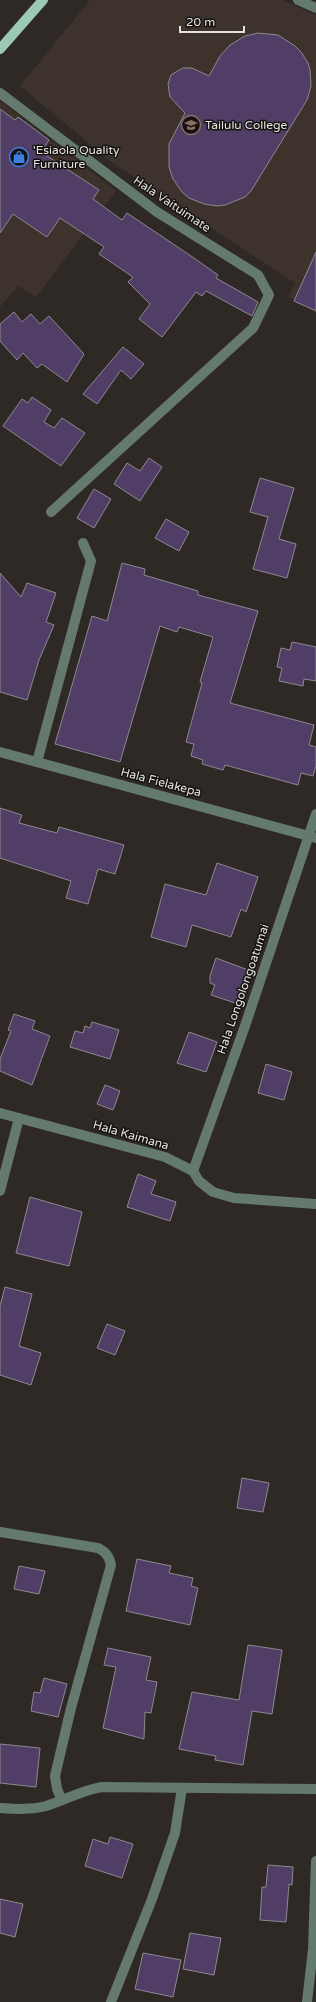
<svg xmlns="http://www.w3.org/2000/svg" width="316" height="2002" viewBox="0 0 316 2002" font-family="'Varela Round',sans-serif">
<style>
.built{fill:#3d322c}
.building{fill:#503e66;stroke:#8c8990}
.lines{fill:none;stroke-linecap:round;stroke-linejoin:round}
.minor{stroke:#647a6f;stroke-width:10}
.major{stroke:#9bc9b4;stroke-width:10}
.labels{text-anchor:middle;stroke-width:3;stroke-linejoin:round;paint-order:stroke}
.poi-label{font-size:12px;fill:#e5e1df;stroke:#151311;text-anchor:start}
.street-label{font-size:12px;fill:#e5e1df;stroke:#151311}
</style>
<rect width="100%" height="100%" fill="#2f2926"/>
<!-- built -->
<g class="built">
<path d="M 90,0 L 283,0 L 316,15 L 316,307 L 288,297 L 295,283 L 114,164 L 20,86 Z"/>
<path d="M 0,101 L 116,191 L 36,297 L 18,286 L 0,307 Z"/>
</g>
<!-- building -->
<g class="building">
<path d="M 258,33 L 278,35 L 295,46 L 301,52 L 308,63 L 310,70 L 311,86 L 307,100 L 251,191 L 245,197 L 225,205 L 217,206 L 204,204 L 189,198 L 182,192 L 173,179 L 169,167 L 169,144 L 185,113 L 170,97 L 168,84 L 171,75 L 183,68 L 192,68 L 209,76 L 220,56 L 230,45 L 245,36 Z"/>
<path d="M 0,109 L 15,120 L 18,117 L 49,140 L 41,152 L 99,190 L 93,199 L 122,220 L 127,213 L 191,256 L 218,275 L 216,278 L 258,302 L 252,316 L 206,291 L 202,296 L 196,292 L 162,337 L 139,319 L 150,304 L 128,282 L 133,277 L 99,254 L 104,247 L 60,218 L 47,237 L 13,214 L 0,233 Z"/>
<path d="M 316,252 L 316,311 L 294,301 Z"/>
<path d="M 14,312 L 22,322 L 31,314 L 40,324 L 49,316 L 84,354 L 67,382 L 42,364 L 37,368 L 23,353 L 17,360 L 0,341 L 0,324 Z"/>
<path d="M 123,347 L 144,364 L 131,379 L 121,370 L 97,404 L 83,394 Z"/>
<path d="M 32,397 L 51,410 L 44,422 L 54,428 L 62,418 L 85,433 L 61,466 L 3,426 L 22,399 L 28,403 Z"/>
<path d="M 149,458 L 162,467 L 140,501 L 114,484 L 127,463 L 140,471 Z"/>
<path d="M 260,478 L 294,488 L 279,539 L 296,544 L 287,578 L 253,569 L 268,517 L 250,512 Z"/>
<path d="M 94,489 L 111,499 L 94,528 L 77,518 Z"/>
<path d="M 166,519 L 189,532 L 179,551 L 155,538 Z"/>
<path d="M 122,563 L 145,569 L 144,575 L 198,591 L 198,595 L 258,611 L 230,703 L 314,725 L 309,745 L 316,747 L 316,766 L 313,776 L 301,773 L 298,785 L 225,765 L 223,770 L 202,764 L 203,760 L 191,756 L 194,744 L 186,742 L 202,683 L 200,682 L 213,637 L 179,627 L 177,632 L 160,626 L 120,762 L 55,744 L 92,616 L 107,621 Z"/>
<path d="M 0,573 L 21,597 L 27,583 L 56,593 L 46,622 L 54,625 L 39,660 L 27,700 L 0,692 Z"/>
<path d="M 292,642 L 316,647 L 316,681 L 304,679 L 303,686 L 279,681 L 282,668 L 277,667 L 281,648 L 290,650 Z"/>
<path d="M 0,808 L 22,815 L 19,823 L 57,833 L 59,827 L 124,845 L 115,874 L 98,869 L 88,904 L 66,898 L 71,881 L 0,858 Z"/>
<path d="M 217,863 L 258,877 L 246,912 L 241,909 L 231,937 L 192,925 L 186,947 L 151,937 L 165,884 L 206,895 Z"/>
<path d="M 216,958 L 248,970 L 235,1003 L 211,995 L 215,985 L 210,983 L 210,976 Z"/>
<path d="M 14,1014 L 35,1021 L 32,1029 L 50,1036 L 32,1085 L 0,1071 L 0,1059 L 11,1031 L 8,1030 Z"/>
<path d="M 92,1022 L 119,1030 L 110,1059 L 70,1047 L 75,1031 L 83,1033 L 85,1026 L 90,1028 Z"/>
<path d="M 189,1032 L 217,1042 L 206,1072 L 177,1063 Z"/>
<path d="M 266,1064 L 292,1072 L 284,1100 L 258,1093 Z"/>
<path d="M 105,1085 L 120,1091 L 113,1110 L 97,1104 Z"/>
<path d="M 138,1174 L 156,1181 L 151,1194 L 176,1202 L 170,1221 L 127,1207 Z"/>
<path d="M 30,1197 L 82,1212 L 69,1266 L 16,1253 Z"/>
<path d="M 5,1287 L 32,1294 L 19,1346 L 41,1353 L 31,1385 L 0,1375 L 0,1306 Z"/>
<path d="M 107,1324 L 125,1331 L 115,1355 L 97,1348 Z"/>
<path d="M 242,1478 L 269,1483 L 263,1512 L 237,1508 Z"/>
<path d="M 137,1559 L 171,1566 L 169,1573 L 193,1578 L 191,1586 L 198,1588 L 190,1625 L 126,1611 Z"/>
<path d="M 19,1566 L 45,1571 L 39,1594 L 14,1589 Z"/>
<path d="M 248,1645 L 282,1650 L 272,1714 L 252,1711 L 243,1765 L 215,1760 L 216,1756 L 179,1749 L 192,1692 L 239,1700 Z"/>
<path d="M 108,1648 L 151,1657 L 146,1680 L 157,1682 L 151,1713 L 145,1712 L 144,1739 L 103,1728 L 116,1667 L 104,1665 Z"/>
<path d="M 44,1678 L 67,1684 L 58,1717 L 31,1711 L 34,1692 L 40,1693 Z"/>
<path d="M 0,1744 L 40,1748 L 36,1787 L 0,1783 Z"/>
<path d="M 110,1837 L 133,1844 L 122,1878 L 85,1866 L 93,1839 L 108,1844 Z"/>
<path d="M 268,1865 L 293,1867 L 292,1885 L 289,1884 L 286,1922 L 260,1920 L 262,1887 L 266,1887 Z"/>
<path d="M 0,1899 L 23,1904 L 15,1937 L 0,1933 Z"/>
<path d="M 190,1933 L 221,1938 L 214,1975 L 183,1969 Z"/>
<path d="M 143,1953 L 181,1960 L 173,1997 L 135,1989 Z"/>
</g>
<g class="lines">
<!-- minor -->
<g class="minor">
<path d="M 298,0 L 316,8"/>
<path d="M 0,93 L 157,212 L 258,275 L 269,295 L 253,328 L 51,512"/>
<path d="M 0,752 L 316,838"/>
<path d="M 37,762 L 91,561 L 83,543"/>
<path d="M 0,1113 L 165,1157 L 193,1171 L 199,1181 L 213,1192 L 234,1198 L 316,1204"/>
<path d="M 193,1171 L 245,1026 L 316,814"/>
<path d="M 0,1191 L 19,1118"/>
<path d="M 0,1532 L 98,1548 C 106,1552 109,1556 111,1565 L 71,1708 L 55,1776 L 57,1789 L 62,1800"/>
<path d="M 0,1808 C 16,1809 31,1810 46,1806 C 66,1800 82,1790 102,1787 L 316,1789"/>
<path d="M 111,2002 L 152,1899 L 175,1833 L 182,1788"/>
<path d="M 307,2002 L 313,1949 L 316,1861"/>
</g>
<!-- major -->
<path class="major" d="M 0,49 L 43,0"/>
</g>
<!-- icons -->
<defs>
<g id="school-ring" transform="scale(1)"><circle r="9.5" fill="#151311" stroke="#8d6e63" stroke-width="1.5"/><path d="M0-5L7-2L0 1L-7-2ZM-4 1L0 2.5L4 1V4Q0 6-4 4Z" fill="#8d6e63"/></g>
<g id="shop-ring" transform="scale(1)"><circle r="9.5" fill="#151311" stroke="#3f7fe0" stroke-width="1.5"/><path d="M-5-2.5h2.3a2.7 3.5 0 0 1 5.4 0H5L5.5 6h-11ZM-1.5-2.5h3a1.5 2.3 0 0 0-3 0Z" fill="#3f7fe0"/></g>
</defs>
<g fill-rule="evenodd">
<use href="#school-ring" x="191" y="125"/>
<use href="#shop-ring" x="19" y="157"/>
</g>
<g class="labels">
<!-- poi labels -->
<g class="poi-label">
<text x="205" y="129">Tailulu College</text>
<text x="33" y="154">'Esiaola Quality<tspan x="33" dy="14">Furniture</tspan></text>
</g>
<!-- street labels -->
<g class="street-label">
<text transform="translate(172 204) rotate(34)" y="4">Hala Vaituimate</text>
<text transform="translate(161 782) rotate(15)" y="4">Hala Fielakepa</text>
<text transform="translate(243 989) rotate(-71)" y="4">Hala Longolongoatumai</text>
<text transform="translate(131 1135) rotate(16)" y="4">Hala Kaimana</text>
</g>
</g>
<!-- scale -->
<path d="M180 26v6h64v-6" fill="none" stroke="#e5e1df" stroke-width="2"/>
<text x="186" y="26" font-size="12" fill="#e5e1df" stroke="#151311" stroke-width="3" paint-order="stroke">20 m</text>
</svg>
